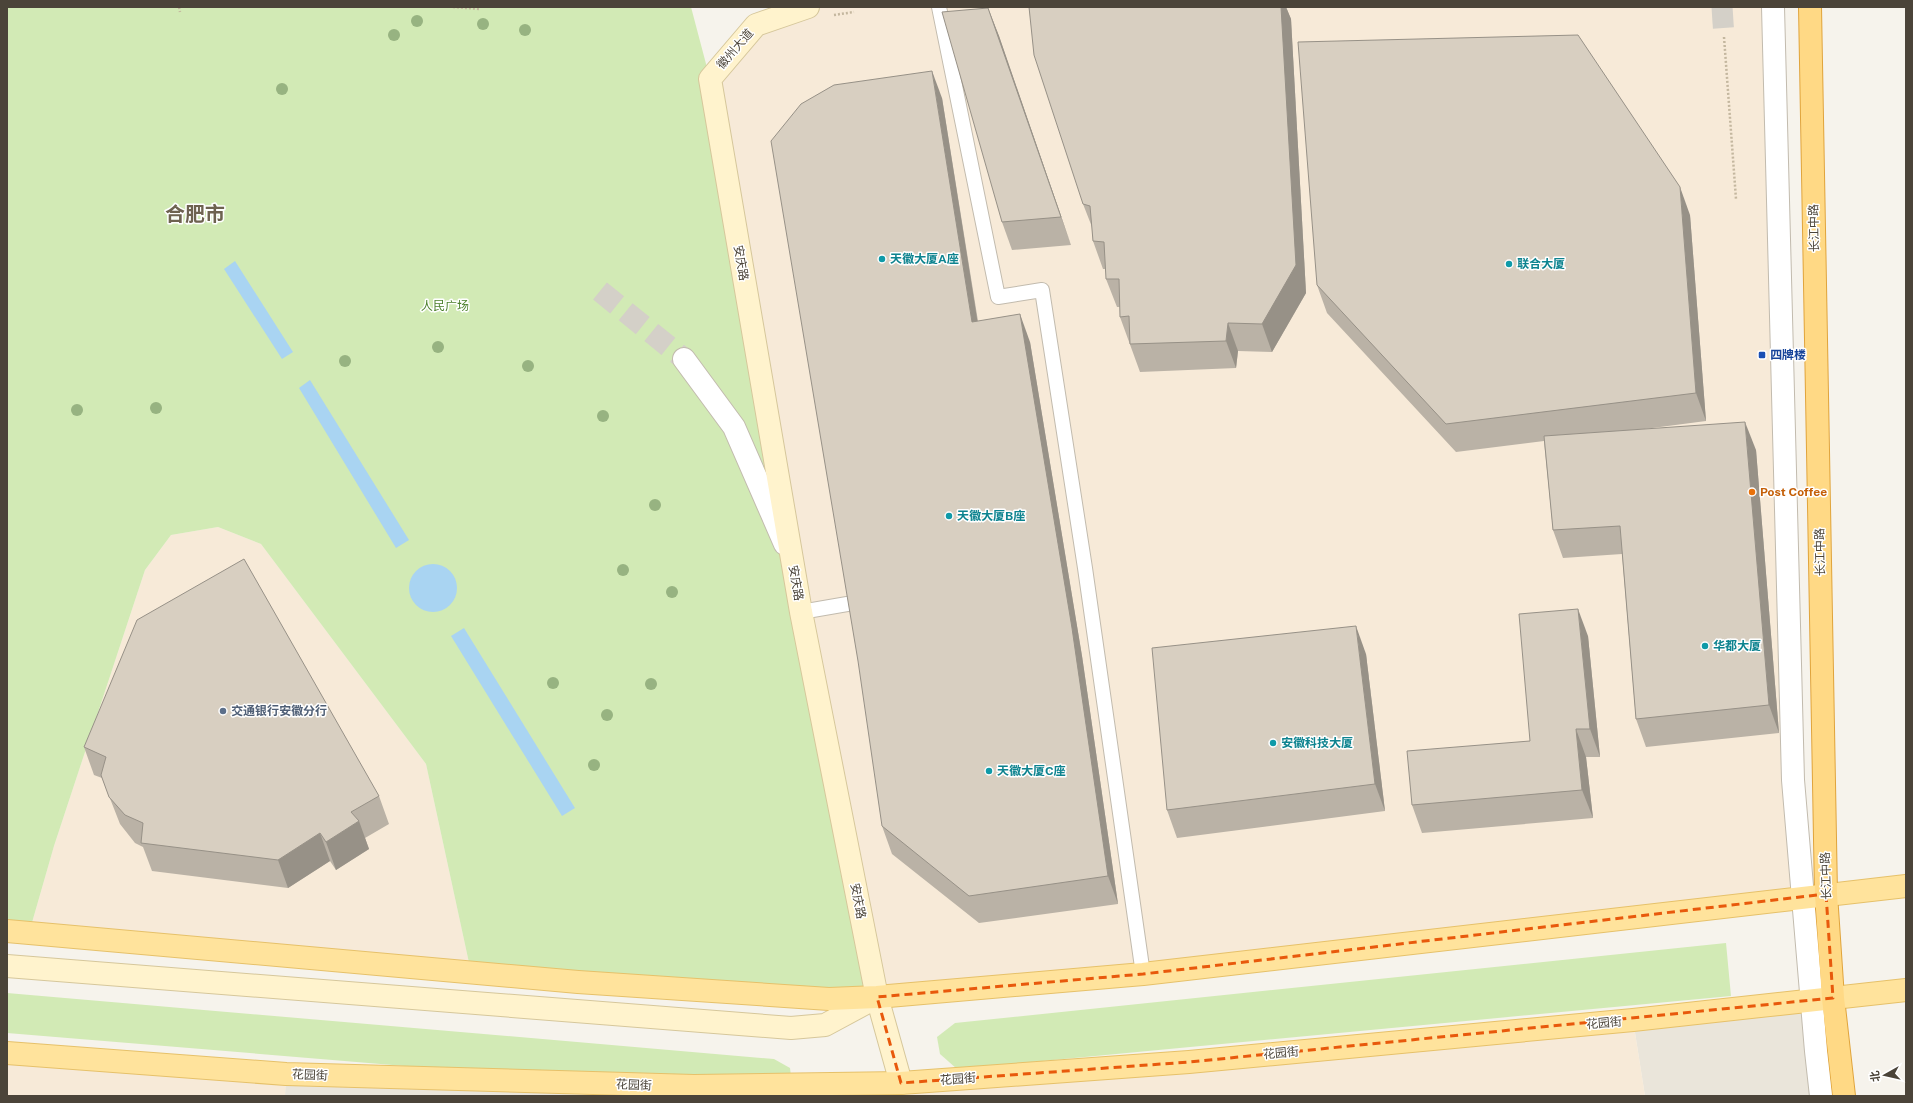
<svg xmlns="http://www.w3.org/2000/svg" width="1913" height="1103" viewBox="0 0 1913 1103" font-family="'Public Sans','Noto Sans SC',sans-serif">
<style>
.residential{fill:#eae5da}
.commercial{fill:#f7ead8}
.green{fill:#d2eab5}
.water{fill:#a9d4f2}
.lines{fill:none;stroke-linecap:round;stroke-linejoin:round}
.pedestrian-tunnel{stroke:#d4d0c8;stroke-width:21;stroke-dasharray:21 10;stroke-linecap:butt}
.minor-tunnel{stroke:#d4d0c8;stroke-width:22;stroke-dasharray:22 11;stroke-linecap:butt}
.service-casing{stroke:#c2bbae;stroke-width:16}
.minor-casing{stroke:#c2bbae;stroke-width:24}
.secondary-casing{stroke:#d6c79b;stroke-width:24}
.primary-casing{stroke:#e6c16a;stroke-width:24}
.trunk-casing{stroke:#e0a43c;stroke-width:24}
.path{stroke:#c4b79f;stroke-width:2.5;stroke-dasharray:2 2;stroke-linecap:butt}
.service{stroke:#fff;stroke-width:14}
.minor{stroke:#fff;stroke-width:22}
.secondary{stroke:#fff3cd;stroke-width:22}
.primary{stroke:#ffe39c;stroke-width:22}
.trunk{stroke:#ffd985;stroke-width:22}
.tree{fill:#97b381}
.wall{fill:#bab2a6}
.shaded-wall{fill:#979187}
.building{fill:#d8cfc1;stroke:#979187}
.marked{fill:none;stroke:#e8590c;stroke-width:3;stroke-dasharray:8 5;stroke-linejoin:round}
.culture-dot{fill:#0f9aa8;stroke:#fff;stroke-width:1.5}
.transit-dot{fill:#1a4fb4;stroke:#fff;stroke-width:1.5}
.food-dot{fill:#e8710a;stroke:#fff;stroke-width:1.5}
.service-dot{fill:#5c6f8a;stroke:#fff;stroke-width:1.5}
.labels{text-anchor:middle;stroke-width:3;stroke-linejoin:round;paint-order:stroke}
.street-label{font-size:12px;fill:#4b4439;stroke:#fff}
.culture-label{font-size:12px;font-weight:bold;fill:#0d838f;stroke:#fff;text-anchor:start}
.park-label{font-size:12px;fill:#4a7f2a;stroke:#fff}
.transit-label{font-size:12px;font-weight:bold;fill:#164399;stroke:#fff;text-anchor:start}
.food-label{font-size:12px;font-weight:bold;fill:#c56008;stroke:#fff;text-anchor:start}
.service-label{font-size:12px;font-weight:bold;fill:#4e5e75;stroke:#fff;text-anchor:start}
.town-label{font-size:20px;font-weight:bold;fill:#6e6250;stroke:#fff}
</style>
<rect width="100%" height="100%" fill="#f6f3ec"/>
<!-- residential -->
<g class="residential">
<path d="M 1811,999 L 1821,1096 L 1645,1096 L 1633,1020 Z"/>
<path d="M 286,1074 L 901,1083 L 903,1096 L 285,1096 Z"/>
</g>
<!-- commercial -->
<g class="commercial">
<path d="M 808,7 L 1773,7 L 1804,897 L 877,997 L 710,79 L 756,25 Z"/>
<path d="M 218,527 L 261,544 L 426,764 L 471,972 L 29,933 L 54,846 L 145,570 L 171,535 Z"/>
<path d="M 1633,1020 L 1645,1096 L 903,1096 L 901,1083 Z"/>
<path d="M 7,1053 L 286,1074 L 285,1096 L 7,1096 Z"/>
</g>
<!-- green -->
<g class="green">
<path d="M 7,7 L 691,7 L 710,79 L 877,997 L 471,972 L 426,764 L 261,544 L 218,527 L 171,535 L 145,570 L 54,846 L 29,933 L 7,931 Z"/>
<path d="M 1726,943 L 1731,996 L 957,1069 L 940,1054 L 937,1037 L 955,1023 Z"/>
<path d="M 7,993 L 774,1059 L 790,1068 L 792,1085 L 768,1096 L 7,1033 Z"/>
</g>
<!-- water -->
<g class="water">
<path d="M 235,261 L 293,352 L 282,359 L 224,269 Z"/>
<path d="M 310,380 L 409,540 L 396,548 L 299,388 Z"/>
<circle cx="433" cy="588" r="24"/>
<path d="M 464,628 L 575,808 L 562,816 L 451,636 Z"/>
</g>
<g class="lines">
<!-- pedestrian-tunnel -->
<path class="pedestrian-tunnel" d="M 1722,7 L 1724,37"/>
<!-- minor-tunnel -->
<path class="minor-tunnel" d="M 600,291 L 684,359"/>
<!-- service casing -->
<g class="service-casing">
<g id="service">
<path d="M 939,7 L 998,297 L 1042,290 L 1085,568 L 1143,974"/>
<path d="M 801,612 L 853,603"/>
</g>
</g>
<!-- minor casing -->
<g class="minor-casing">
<g id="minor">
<path d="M 1773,7 L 1793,780 L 1816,1051 L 1821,1096"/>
<path d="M 684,359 L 734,427 L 785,544"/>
</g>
</g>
<!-- secondary casing -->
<g class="secondary-casing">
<g id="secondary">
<path d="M 808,7 L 756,25 L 710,79 L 801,612 L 877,997 L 901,1083"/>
<path d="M 7,966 L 791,1028 L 825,1025 L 877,997"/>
</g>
</g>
<!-- primary casing -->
<g class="primary-casing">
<g id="primary">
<path d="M 7,931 L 578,982 L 829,999 L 877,997 L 1143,974 L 1906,886"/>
<path d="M 7,1053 L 286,1074 L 694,1086 L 901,1083 L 1189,1062 L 1633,1020 L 1906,990"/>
</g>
</g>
<!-- trunk casing -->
<g class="trunk-casing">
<path id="trunk" d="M 1810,7 L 1826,894 L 1833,998 L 1844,1096"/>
</g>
<!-- path -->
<g class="path">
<path d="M 179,7 L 180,12"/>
<path d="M 453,7 L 480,9"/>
<path d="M 834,15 L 854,12"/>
<path d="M 1724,37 L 1736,199"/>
</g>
<!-- service -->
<use href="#service" class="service"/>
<!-- minor -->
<use href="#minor" class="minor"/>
<!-- secondary -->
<use href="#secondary" class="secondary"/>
<!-- primary -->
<use href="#primary" class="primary"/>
<!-- trunk -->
<use href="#trunk" class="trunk"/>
</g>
<!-- trees -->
<g class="tree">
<circle cx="417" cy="21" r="6"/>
<circle cx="483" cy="24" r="6"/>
<circle cx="525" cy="30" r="6"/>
<circle cx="394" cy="35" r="6"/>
<circle cx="282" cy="89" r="6"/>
<circle cx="438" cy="347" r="6"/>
<circle cx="345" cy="361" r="6"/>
<circle cx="528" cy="366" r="6"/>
<circle cx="156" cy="408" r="6"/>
<circle cx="77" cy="410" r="6"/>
<circle cx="603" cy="416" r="6"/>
<circle cx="655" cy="505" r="6"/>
<circle cx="623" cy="570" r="6"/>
<circle cx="672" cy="592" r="6"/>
<circle cx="553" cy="683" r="6"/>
<circle cx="651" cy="684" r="6"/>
<circle cx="607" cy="715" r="6"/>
<circle cx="594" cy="765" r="6"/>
</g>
<!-- wall -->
<g class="wall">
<path d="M 1029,7 L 1286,7 L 1291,19 L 1306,293 L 1272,352 L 1238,351 L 1236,368 L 1140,372 L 1120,317 L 1120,307 L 1117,307 L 1106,279 L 1106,269 L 1103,269 L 1093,241 L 1092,227 L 1083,204 Z"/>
<path d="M 988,8 L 999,36 L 1071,245 L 1012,250 L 1002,222 Z"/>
<path d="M 942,98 L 978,321 L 1030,342 L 1082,656 L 1118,904 L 979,923 L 892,854 L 882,826 Z"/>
<path d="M 1690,215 L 1706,421 L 1637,430 L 1756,450 L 1779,733 L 1646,747 L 1636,719 L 1622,554 L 1563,558 L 1553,530 L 1544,441 L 1456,452 L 1327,313 L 1317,285 Z"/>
<path d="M 1588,636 L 1600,757 L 1586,757 L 1593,818 L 1422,833 L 1412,805 L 1530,741 Z"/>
<path d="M 1366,654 L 1385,811 L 1177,838 L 1167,810 Z"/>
<path d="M 84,747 L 379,796 L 389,824 L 365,838 L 369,849 L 336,870 L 330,861 L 288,888 L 152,871 L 143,847 L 135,843 L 120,824 L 102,778 L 94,775 Z"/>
</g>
<!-- shaded-wall -->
<g class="shaded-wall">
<path d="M 1281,7 L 1286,7 L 1291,19 L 1306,293 L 1272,352 L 1262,324 Z"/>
<path d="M 988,8 L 999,36 L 1071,245 L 1061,217 Z"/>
<path d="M 932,71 L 942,98 L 982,350 L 972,322 Z"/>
<path d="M 1680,187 L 1690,215 L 1706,421 L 1696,393 Z"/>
<path d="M 1020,314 L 1030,342 L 1082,656 L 1118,904 L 1108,876 Z"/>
<path d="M 1228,323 L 1238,351 L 1236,368 L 1226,341 Z"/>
<path d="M 1745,422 L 1756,450 L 1779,733 L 1769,705 Z"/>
<path d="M 1578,609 L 1588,636 L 1600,757 L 1590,729 Z"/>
<path d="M 1356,626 L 1366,654 L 1385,811 L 1375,784 Z"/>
<path d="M 1576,729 L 1586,757 L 1593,818 L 1582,790 Z"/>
<path d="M 359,821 L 369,849 L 336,870 L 326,842 Z"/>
<path d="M 320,833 L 330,861 L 288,888 L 278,860 Z"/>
</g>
<!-- building -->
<g class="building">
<path d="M 1029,7 L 1281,7 L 1296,265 L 1262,324 L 1228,323 L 1226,341 L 1130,344 L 1129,316 L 1120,317 L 1119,279 L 1106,279 L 1104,242 L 1093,241 L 1090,206 L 1083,204 L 1034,55 Z"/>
<path d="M 988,8 L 1061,217 L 1002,222 L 942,12 Z"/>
<path d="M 1578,35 L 1680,187 L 1696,393 L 1446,424 L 1317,285 L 1298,42 Z"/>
<path d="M 932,71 L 972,322 L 1020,314 L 1072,628 L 1108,876 L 969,896 L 882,826 L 858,661 L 771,141 L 801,104 L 834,85 Z"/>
<path d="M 1745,422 L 1769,705 L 1636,719 L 1620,526 L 1553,530 L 1544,436 Z"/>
<path d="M 244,559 L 379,796 L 351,812 L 359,821 L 326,842 L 320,833 L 278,860 L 141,843 L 143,823 L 125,815 L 109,797 L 101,775 L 106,757 L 84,747 L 137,620 Z"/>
<path d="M 1578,609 L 1590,729 L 1576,729 L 1582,790 L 1412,805 L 1407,751 L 1530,741 L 1519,614 Z"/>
<path d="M 1356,626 L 1375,784 L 1167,810 L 1152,648 Z"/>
</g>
<!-- marked area -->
<path class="marked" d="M 1826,894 L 1833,998 L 1189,1062 L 901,1083 L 877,997 L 1143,974 Z"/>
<!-- markers -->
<g class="culture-dot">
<circle cx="882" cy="259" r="4"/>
<circle cx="1509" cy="264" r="4"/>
<circle cx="949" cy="516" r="4"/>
<circle cx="1705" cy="646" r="4"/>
<circle cx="1273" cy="743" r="4"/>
<circle cx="989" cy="771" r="4"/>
</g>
<rect class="transit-dot" x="1758" y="351" width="8" height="8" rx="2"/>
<circle class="food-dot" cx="1752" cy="492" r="4"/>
<circle class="service-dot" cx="223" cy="711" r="4"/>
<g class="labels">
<!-- street labels -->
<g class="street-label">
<text transform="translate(735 49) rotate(-49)" y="4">徽州大道</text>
<text transform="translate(1814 228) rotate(-91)" y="4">长江中路</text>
<text transform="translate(741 263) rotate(80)" y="4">安庆路</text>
<text transform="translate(1820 552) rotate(-91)" y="4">长江中路</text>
<text transform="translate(796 583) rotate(80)" y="4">安庆路</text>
<text transform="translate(1826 876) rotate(-92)" y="4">长江中路</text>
<text transform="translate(858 901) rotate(79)" y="4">安庆路</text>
<text transform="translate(1604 1023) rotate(-5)" y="4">花园街</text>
<text transform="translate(1281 1053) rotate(-5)" y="4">花园街</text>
<text transform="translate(310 1075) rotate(2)" y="4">花园街</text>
<text transform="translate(958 1079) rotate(-4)" y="4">花园街</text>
<text transform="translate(634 1085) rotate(2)" y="4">花园街</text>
</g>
<!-- culture labels -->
<g class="culture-label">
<text x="890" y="263">天徽大厦A座</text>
<text x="1517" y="268">联合大厦</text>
<text x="957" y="520">天徽大厦B座</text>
<text x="1713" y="650">华都大厦</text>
<text x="1281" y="747">安徽科技大厦</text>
<text x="997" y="775">天徽大厦C座</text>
</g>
<!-- park labels -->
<g class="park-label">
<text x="445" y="310">人民广场</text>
</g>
<!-- transit labels -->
<g class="transit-label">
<text x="1770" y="359">四牌楼</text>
</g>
<!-- food labels -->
<g class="food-label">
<text x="1760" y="496">Post Coffee</text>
</g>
<!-- service labels -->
<g class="service-label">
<text x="231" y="715">交通银行安徽分行</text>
</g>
<!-- town labels -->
<g class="town-label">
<text x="195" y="221">合肥市</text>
</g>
</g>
<!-- border -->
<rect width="1913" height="1103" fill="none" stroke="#4b4439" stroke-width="16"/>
<!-- north arrow -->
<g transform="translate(1885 1075) rotate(262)" stroke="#ffffff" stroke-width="3" paint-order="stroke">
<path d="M0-3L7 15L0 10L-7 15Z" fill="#4b4439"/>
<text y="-6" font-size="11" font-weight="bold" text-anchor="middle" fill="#4b4439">北</text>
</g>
</svg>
